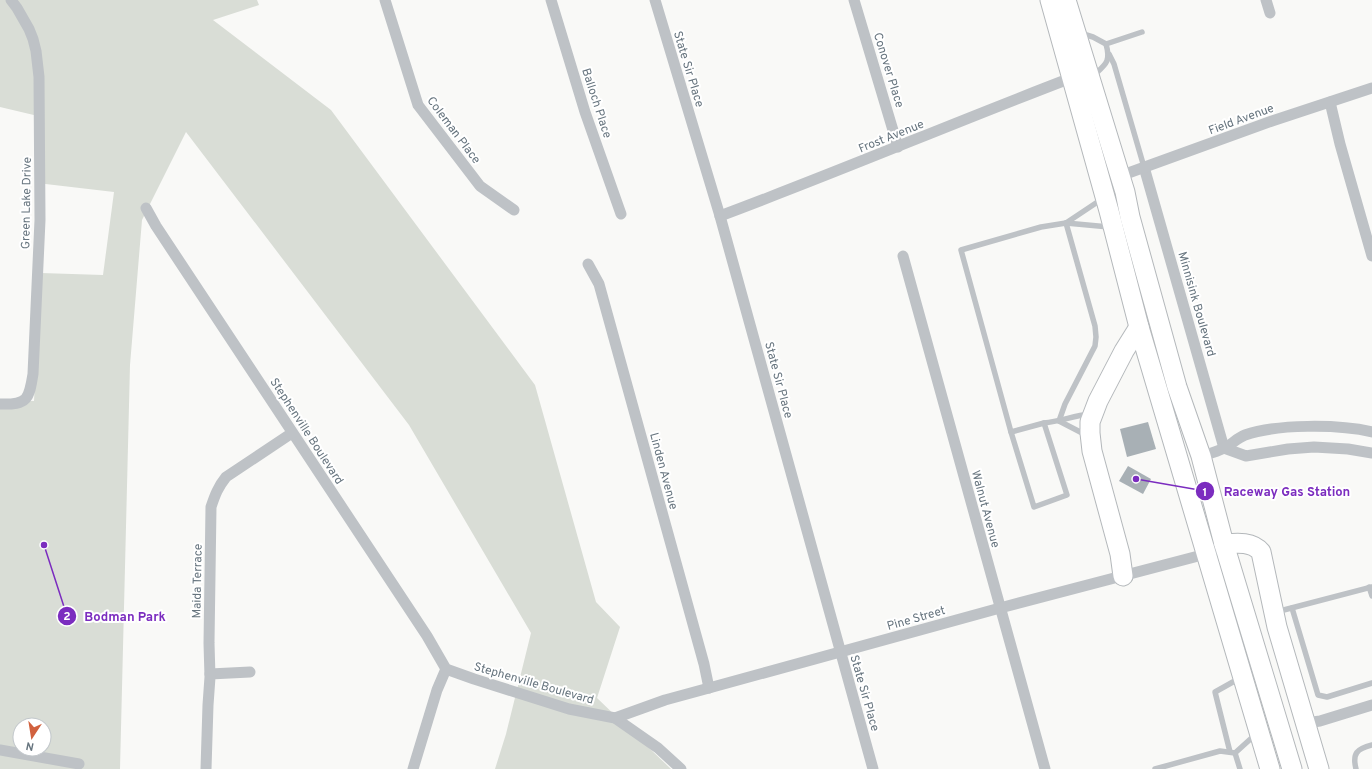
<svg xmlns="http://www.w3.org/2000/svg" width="1372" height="769" viewBox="0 0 1372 769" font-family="Overpass,sans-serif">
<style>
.green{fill:#d9ddd6;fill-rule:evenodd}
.building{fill:#a8b0b5}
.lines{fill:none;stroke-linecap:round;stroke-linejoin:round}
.trunk-casing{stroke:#b4b8bb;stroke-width:21}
.service{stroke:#bec2c6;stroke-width:5.5}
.minor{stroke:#bec2c6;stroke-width:11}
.trunk{stroke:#fff;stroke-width:19}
.labels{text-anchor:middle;stroke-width:4;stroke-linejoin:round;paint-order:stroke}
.street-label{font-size:12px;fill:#66747e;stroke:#fff}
.leader{fill:none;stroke:#7b2cbf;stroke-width:1.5}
.callout-dot{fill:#7b2cbf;stroke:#fff;stroke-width:1.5}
.mark-label{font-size:12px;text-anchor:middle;font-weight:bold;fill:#fff}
.callout-label{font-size:13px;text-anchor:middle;font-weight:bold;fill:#7b2cbf;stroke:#fff;stroke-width:4;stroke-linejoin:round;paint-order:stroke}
</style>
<rect width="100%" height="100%" fill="#f9f9f7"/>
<!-- green -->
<path class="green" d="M 0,0 L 257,0 L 259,5 L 213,20 L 331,110 L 535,385 L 596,602 L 620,627 L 597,698 L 671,769 L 495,769 L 506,734 L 531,633 L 409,425 L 186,132 L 142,220 L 130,365 L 120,769 L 0,769 L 0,401 L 34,401 L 41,273 L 103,275 L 114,192 L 37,183 L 38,116 L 0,107 ZM 20,725 L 44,725 L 44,749 L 20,749 Z"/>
<!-- building -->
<g class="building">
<path d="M 1148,422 L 1156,449 L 1127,457 L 1120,429 Z"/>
<path d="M 1128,466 L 1151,479 L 1143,494 L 1119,481 Z"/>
</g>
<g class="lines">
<!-- trunk casing -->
<g class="trunk-casing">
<g id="trunk">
<path d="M 1050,0 L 1109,211 L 1139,327 L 1270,769"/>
<path d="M 1066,0 L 1125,192 L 1130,217 L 1177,387 L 1201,456 L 1224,544 L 1292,769"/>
<path d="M 1224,544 C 1236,543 1252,541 1261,552 L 1277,627 L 1319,769"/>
<path d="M 1123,576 L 1120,554 L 1092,451 L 1090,433 L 1090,422 L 1098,401 L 1124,351 L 1139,327"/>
</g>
</g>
<!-- service -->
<g class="service">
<path d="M 1080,33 L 1093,37 L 1106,44 C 1111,62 1106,64 1093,76"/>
<path d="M 1106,44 L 1142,32"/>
<path d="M 1109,54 L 1114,64 L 1144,167"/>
<path d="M 1066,223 L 1102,199"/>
<path d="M 1089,414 C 1074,416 1060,421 1044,423 L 1067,495 L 1034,507 L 1011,432 L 961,250 L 1041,227 L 1066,223 L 1109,227"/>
<path d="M 1059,421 L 1065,404 L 1095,346 L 1096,337 L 1095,326 L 1066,223"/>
<path d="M 1059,421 L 1086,435"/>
<path d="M 1011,432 L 1044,423"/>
<path d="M 1369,587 L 1372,596"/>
<path d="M 1292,608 L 1318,695 L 1327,697 L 1372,683"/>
<path d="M 1276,612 L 1372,587"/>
<path d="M 1230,752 L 1215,692 L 1240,678"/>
<path d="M 1235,753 L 1256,734"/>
<path d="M 1235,753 L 1240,769"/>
<path d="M 1155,769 L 1220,751 L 1235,753"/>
<path d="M 1356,769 C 1352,753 1357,749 1372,745"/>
</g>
<!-- minor -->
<g class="minor">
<path d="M 385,0 L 418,105 L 480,186 L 514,210"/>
<path d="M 551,0 L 585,112 L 621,214"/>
<path d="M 655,0 L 720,216 L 873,769"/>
<path d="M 854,0 L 898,147"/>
<path d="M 1266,0 L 1270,13"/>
<path d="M 1330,102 L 1340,144 L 1372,256"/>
<path d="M 1144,167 L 1224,448"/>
<path d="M 1120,176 L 1272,121 L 1372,88"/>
<path d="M 146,208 L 156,226 L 427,636 L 446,669 L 474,679 L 569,709 L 615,718 L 658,748 L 681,769"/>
<path d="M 720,216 C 838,172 953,123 1071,78"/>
<path d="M 903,256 L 1045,769"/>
<path d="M 588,264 L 599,284 L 704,664 L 709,688"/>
<path d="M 0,404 C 28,405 29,399 33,374 L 40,220 L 39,77 L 36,51 L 33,39 L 29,29 L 17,8 L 11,0"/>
<path d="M 1224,448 L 1246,456 L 1288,449 L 1314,447 L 1348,449 L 1372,453"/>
<path d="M 1201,456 C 1208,454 1217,452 1224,448 C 1231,445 1237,438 1245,435 C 1276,424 1339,424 1372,432"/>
<path d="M 210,674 L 250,672"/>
<path d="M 615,718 L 665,700 L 709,688 L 1000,608 L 1206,554 L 1224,544"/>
<path d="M 1306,723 L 1320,721 L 1372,705"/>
<path d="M 0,750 L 79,764"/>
<path d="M 206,769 L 208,705 L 210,677 L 209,643 L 211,507 C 215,495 218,487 226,477 L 292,433"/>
<path d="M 413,769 L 437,690 L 446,669"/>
</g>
<!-- trunk -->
<use href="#trunk" class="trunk"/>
</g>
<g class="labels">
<!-- street labels -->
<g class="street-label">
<text transform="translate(689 69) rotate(73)" y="4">State Sir Place</text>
<text transform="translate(889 70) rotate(73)" y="4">Conover Place</text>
<text transform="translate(597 103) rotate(72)" y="4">Balloch Place</text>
<text transform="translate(1241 119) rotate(-20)" y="4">Field Avenue</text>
<text transform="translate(454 130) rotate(53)" y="4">Coleman Place</text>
<text transform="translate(891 136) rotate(-22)" y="4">Frost Avenue</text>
<text transform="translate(26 203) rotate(-89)" y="4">Green Lake Drive</text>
<text transform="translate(1197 304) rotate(74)" y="4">Minnisink Boulevard</text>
<text transform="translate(779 380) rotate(75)" y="4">State Sir Place</text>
<text transform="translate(307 431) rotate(57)" y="4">Stephenville Boulevard</text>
<text transform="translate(664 471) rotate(75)" y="4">Linden Avenue</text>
<text transform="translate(986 509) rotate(75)" y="4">Walnut Avenue</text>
<text transform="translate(197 581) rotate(-89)" y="4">Maida Terrace</text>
<text transform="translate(916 618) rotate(-16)" y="4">Pine Street</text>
<text transform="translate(534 683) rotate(16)" y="4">Stephenville Boulevard</text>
<text transform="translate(865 693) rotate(74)" y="4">State Sir Place</text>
</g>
</g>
<!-- callouts -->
<path class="leader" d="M1136 479L1205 491M44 545L67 616"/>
<g class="callout-dot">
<circle cx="1136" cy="479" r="4"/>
<circle cx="44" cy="545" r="4"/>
<circle cx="1205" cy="491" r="10"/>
<circle cx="67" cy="616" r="10"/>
</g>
<g class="mark-label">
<text x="1205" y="496">1</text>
<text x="67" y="620">2</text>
</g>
<g class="callout-label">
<text x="1287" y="496">Raceway Gas Station</text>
<text x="125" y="621">Bodman Park</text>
</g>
<!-- north arrow -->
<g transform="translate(32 737) rotate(192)"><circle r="19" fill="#ffffff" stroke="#c2c7cb"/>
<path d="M0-3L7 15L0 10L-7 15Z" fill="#d1613e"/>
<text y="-6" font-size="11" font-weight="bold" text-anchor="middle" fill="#66747e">N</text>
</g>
</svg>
